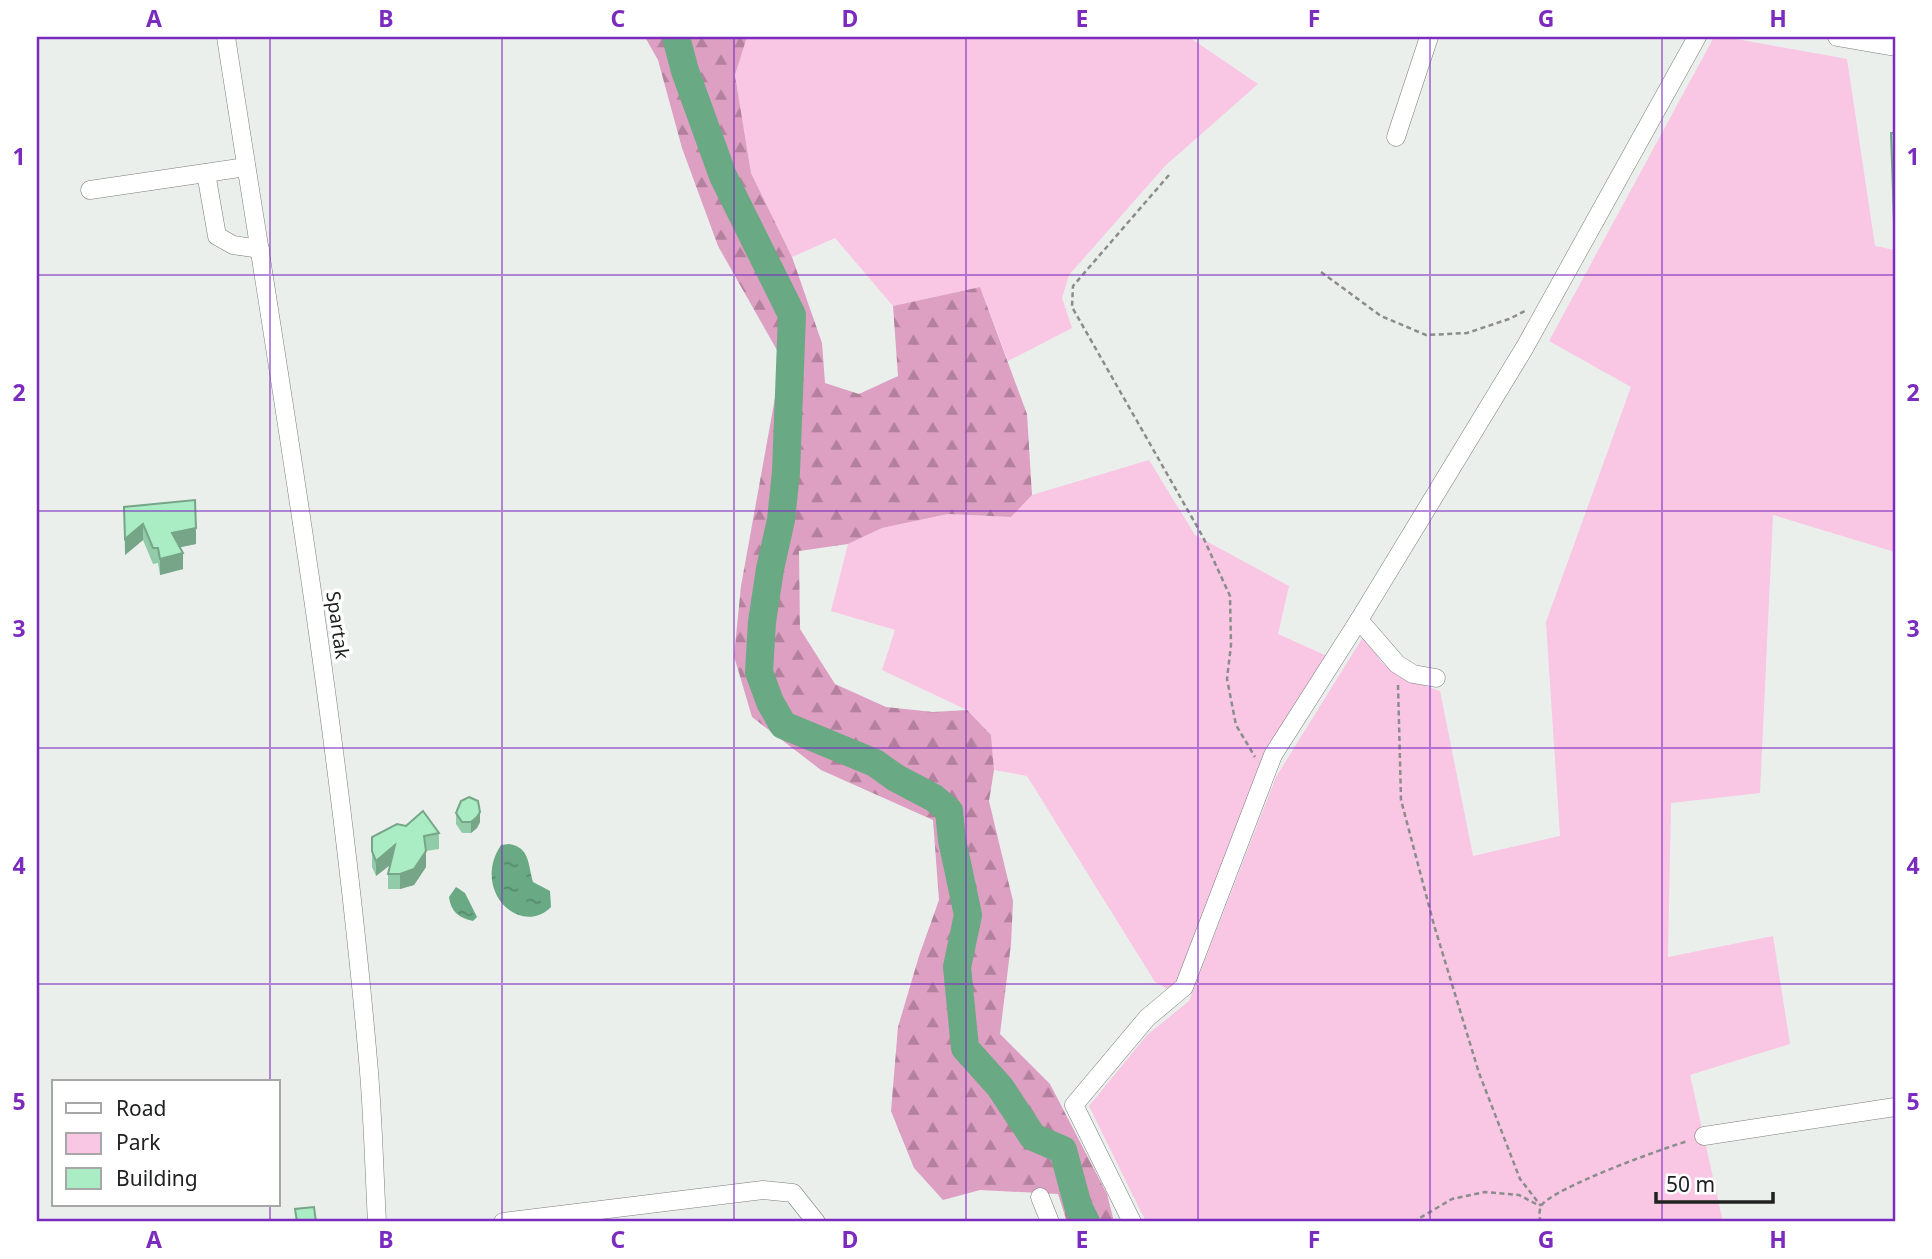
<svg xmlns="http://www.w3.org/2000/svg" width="1932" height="1259" viewBox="0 0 1932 1259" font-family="'Noto Sans',sans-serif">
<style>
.green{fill:#f9c6e3}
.forest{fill:url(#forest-firs)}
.water{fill:url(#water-ripples)}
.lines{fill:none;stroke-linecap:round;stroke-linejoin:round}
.river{stroke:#69a983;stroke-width:28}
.minor-casing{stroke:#7a7e7b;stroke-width:19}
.path{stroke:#8a8d8b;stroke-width:2.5;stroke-dasharray:5 3.5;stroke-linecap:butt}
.minor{stroke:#fff;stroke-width:18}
.wall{fill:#92cba8}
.shaded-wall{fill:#77a588}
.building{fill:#aaecc3;stroke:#77a588;stroke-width:2}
.grid{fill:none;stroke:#7b2cbf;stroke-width:2;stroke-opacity:0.55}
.labels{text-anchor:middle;stroke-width:7;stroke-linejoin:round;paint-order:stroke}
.street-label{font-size:19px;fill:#202221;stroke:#fff}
.neatline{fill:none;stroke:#7b2cbf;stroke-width:2.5}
.grid-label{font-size:23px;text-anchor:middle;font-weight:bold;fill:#7b2cbf}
</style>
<defs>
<pattern id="forest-firs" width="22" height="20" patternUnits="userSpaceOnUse" patternTransform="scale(1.75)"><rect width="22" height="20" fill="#dd9fc2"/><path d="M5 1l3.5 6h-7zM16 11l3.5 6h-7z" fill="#b3819d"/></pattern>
<pattern id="water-ripples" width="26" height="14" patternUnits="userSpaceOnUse" patternTransform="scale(1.75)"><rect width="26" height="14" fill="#69a983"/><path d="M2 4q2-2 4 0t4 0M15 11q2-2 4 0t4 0" fill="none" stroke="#56896b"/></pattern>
</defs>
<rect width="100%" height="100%" fill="#eaefec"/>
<!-- green -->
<g class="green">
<path d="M 747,37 L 1189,37 L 1258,84 L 1165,166 L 1069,275 L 1062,298 L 1072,328 L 1008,361 L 980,287 L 893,306 L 835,238 L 792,257 L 751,173 L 735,75 Z"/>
<path d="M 1714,37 L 1725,37 L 1847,59 L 1875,246 L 1895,250 L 1895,552 L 1773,515 L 1760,793 L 1671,803 L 1668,957 L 1773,936 L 1790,1044 L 1690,1075 L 1723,1222 L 1146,1222 L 1089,1106 L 1147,1035 L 1189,1001 L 1276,777 L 1363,637 L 1383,664 L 1407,679 L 1440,691 L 1473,856 L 1560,836 L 1546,622 L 1631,387 L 1549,341 Z"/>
<path d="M 1149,460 L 1195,535 L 1289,586 L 1278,634 L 1327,656 L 1255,777 L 1179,978 L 1171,991 L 1155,982 L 1027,776 L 994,770 L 991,735 L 967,710 L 882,670 L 895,630 L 831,611 L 848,544 L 882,528 L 948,514 L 1011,517 L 1032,495 Z"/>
</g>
<!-- forest -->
<path class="forest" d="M 645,37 L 747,37 L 735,75 L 751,173 L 792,257 L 822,343 L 825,383 L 859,394 L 898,376 L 893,306 L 980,287 L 1027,414 L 1032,495 L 1011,517 L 948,514 L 882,528 L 848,544 L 799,551 L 800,629 L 835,684 L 886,707 L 933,712 L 967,710 L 991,735 L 994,770 L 989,801 L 1013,901 L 1011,944 L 1000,1034 L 1050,1084 L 1107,1194 L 1114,1222 L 1067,1222 L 1058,1194 L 980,1190 L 943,1200 L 914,1168 L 891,1111 L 898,1027 L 919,956 L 939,900 L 933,820 L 821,770 L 752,717 L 734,656 L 741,586 L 782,359 L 718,246 L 682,148 L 658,60 Z"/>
<!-- water -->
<g class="water">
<path d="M 509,844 C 530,847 528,865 533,882 L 550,891 L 551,907 C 520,938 471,890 501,845 Z"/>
<path d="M 456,887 L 465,893 L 477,917 L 473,921 C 459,918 451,912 449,897 Z"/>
</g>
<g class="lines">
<!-- river -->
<path class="river" d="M 676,37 L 685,71 L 723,176 L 792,315 L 786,472 L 781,520 L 770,569 L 762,622 L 759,672 L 770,702 L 783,725 L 875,763 L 896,778 L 934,798 L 949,811 L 952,840 L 968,915 L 957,967 L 965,1048 L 1000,1087 L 1033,1137 L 1063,1150 L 1078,1206 L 1086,1222"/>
<!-- minor casing -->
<g class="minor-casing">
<g id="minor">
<path d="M 226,37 C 279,377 338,717 368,1060 C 373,1114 374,1168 377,1222"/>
<path d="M 1837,37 L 1895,47"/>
<path d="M 1396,137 L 1429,37"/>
<path d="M 206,173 L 217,236 L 233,245 L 260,249"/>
<path d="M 90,190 L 246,167"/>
<path d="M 1359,620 L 1397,664 L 1413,674 L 1436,678"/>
<path d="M 1704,1136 L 1895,1107"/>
<path d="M 1040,1197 L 1050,1222"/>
<path d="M 503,1222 L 763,1190 L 793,1193 L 816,1222"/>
<path d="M 1132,1222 L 1074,1105 L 1147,1018 L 1184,987 L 1273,755 L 1359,620 L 1525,347 L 1697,37"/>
</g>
</g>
<!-- path -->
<g class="path">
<path d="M 1169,175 L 1073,286 L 1072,307 L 1203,537 L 1230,596 L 1231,645 L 1227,679 L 1236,725 L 1255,757"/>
<path d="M 1321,272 L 1381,316 L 1426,335 L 1467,333 L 1509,319 L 1527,310"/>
<path d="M 1398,685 L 1401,800 L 1434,925 L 1479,1073 L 1520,1179 L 1541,1206"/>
<path d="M 1413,1222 L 1452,1199 L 1485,1192 L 1519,1195 L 1538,1205"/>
<path d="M 1541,1222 C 1539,1218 1539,1211 1541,1206 C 1552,1188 1664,1148 1688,1141"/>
</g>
<!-- minor -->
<use href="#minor" class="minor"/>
</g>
<!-- wall -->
<g class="wall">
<path d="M 1891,133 L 1895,133 L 1895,240 L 1894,240 Z"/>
<path d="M 124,507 L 196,544 L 179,547 L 183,569 L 160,575 L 158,563 L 153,564 L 143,540 L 125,555 Z"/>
<path d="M 456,813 L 480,822 L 477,828 L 471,833 L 462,833 L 456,824 Z"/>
<path d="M 439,833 L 439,849 L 426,851 L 426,867 L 414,885 L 400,889 L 388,889 L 388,874 L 390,865 L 376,876 L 372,867 L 372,837 Z"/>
</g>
<!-- shaded-wall -->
<g class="shaded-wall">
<path d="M 143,524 L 143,540 L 125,555 L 125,539 Z"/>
<path d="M 196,528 L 196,544 L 172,549 L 172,533 Z"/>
<path d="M 183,553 L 183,569 L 160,575 L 160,559 Z"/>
<path d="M 480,812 L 480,822 L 477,828 L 471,833 L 471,822 Z"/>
<path d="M 395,845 L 395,861 L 376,876 L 376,861 Z"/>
<path d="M 426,851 L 426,867 L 414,885 L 400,889 L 400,874 Z"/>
</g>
<!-- building -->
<g class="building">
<path d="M 1891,133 L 1895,133 L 1895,221 L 1894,221 Z"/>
<path d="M 195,500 L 196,528 L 172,533 L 183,553 L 160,559 L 158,548 L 153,548 L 143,524 L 125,539 L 124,507 Z"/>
<path d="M 469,797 L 478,801 L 480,812 L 477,817 L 471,822 L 462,822 L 456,813 L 461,801 Z"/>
<path d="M 423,811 L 439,833 L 424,836 L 426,851 L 414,869 L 400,874 L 388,874 L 395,845 L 376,861 L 372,851 L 372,837 L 397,824 L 406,826 Z"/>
<path d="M 314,1207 L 316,1222 L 297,1222 L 295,1209 Z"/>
</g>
<!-- grid -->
<path class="grid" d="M 270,37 L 270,1082M 502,37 L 502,1222M 734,37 L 734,1222M 966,37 L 966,1222M 1198,37 L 1198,1222M 1430,37 L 1430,1222M 1662,37 L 1662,1222M 37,275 L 1895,275M 37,511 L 1895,511M 37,748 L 1895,748M 37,984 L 1895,984M 270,1205 L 270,1222"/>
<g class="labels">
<!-- street labels -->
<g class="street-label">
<text transform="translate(338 625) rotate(82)" y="7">Spartak</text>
</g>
</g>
<!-- border -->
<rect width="1932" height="1259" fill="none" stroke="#ffffff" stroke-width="77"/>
<!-- legend -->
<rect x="52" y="1080" width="228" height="126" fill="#ffffff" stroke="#a6a7a6" stroke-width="2"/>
<rect x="66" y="1103" width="35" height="10" fill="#ffffff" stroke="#a6a7a6" stroke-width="2"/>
<text x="116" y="1116" font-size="21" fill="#202221">Road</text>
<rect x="66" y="1133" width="35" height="21" fill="#f9c6e3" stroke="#a6a7a6" stroke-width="2"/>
<text x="116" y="1150" font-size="21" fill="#202221">Park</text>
<rect x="66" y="1168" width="35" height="21" fill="#aaecc3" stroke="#a6a7a6" stroke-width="2"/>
<text x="116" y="1186" font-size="21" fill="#202221">Building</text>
<!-- scale -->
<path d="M1656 1192v10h117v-10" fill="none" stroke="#202221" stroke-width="3.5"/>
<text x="1666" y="1192" font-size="21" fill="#202221" stroke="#ffffff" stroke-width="5" paint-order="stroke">50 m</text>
<rect x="38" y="38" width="1856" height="1182" class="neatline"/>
<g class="grid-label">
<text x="154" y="27">A</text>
<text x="386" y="27">B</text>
<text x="618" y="27">C</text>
<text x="850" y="27">D</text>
<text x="1082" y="27">E</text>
<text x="1314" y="27">F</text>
<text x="1546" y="27">G</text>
<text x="1778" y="27">H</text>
<text x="19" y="165">1</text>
<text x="1913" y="165">1</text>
<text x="19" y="401">2</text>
<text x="1913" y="401">2</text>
<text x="19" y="637">3</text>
<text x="1913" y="637">3</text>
<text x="19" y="874">4</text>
<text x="1913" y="874">4</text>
<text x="19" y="1110">5</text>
<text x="1913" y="1110">5</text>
<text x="154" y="1248">A</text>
<text x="386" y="1248">B</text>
<text x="618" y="1248">C</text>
<text x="850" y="1248">D</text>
<text x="1082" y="1248">E</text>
<text x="1314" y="1248">F</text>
<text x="1546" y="1248">G</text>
<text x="1778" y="1248">H</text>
</g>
</svg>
